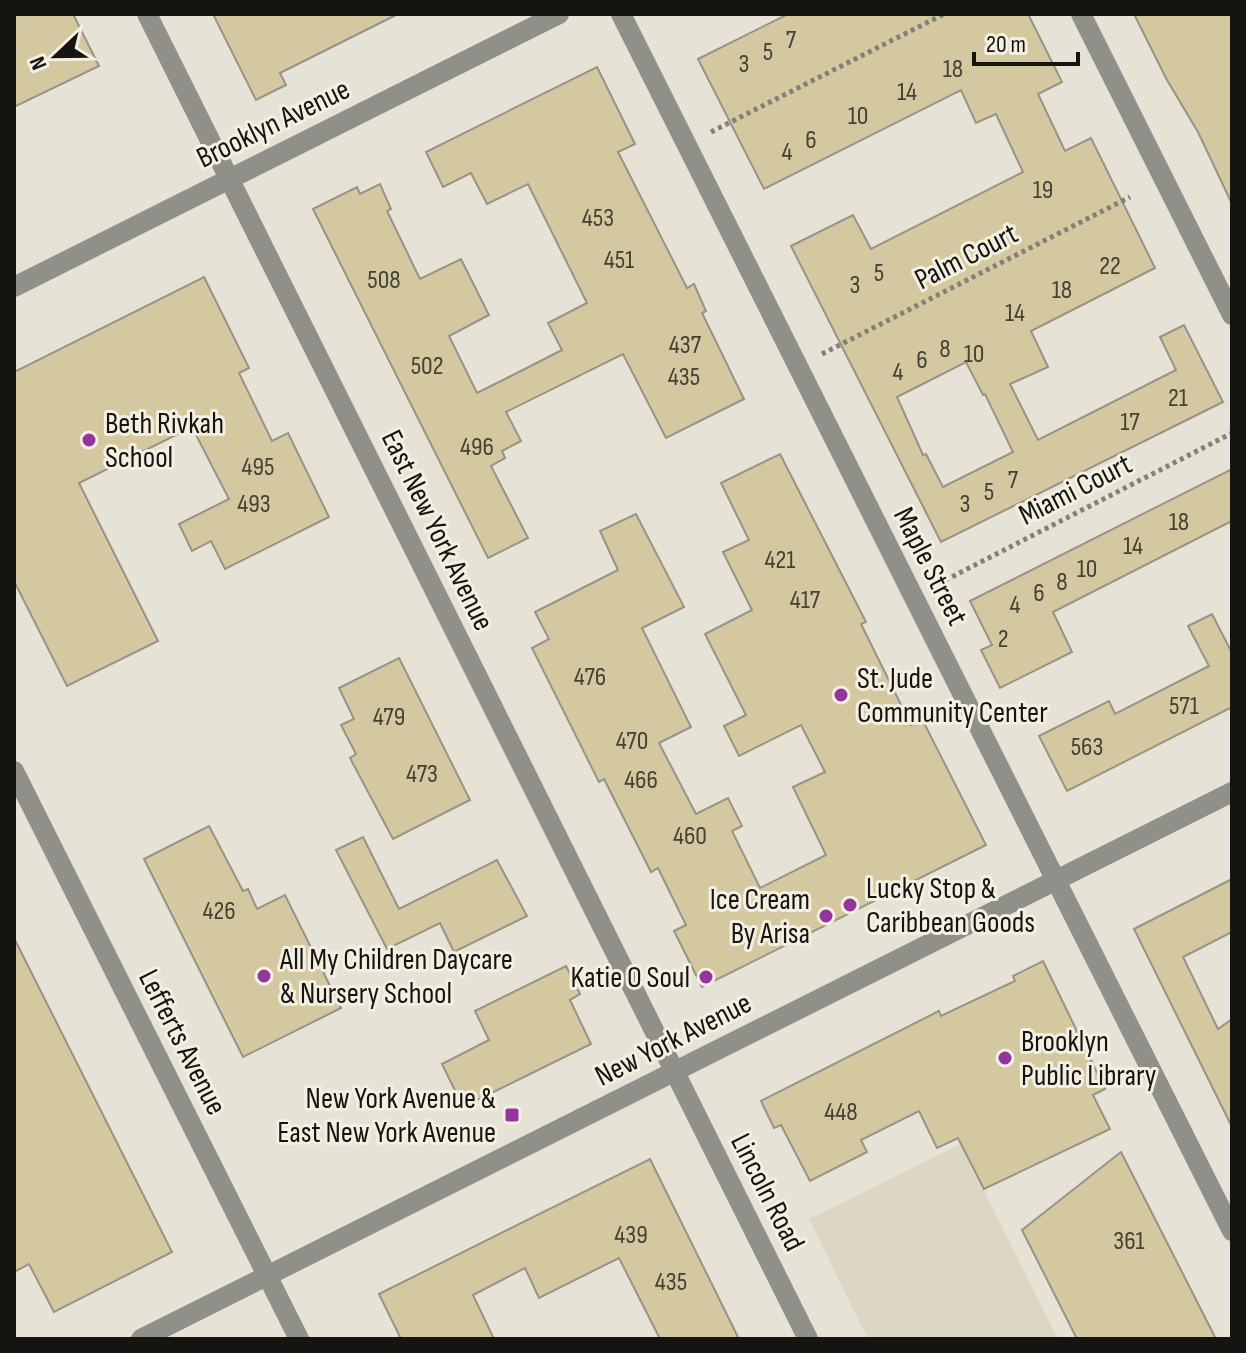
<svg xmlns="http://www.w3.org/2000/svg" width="1246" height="1353" viewBox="0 0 1246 1353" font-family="'Sofia Sans Condensed',sans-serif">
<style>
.built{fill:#dcd7c3}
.building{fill:#d3c89f;stroke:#979387;stroke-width:2;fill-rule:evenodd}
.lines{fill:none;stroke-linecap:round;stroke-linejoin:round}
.path{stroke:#838077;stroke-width:5;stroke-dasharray:4 4;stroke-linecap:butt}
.minor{stroke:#908f89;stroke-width:20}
.poi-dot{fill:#94359e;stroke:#f3f0e2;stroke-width:3}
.labels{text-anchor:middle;stroke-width:6;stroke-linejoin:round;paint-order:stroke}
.number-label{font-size:26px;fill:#454134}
.street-label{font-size:30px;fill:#161410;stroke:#f3f0e2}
.poi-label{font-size:30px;fill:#161410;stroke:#f3f0e2;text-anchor:start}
</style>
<rect width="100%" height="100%" fill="#e6e2d5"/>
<!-- built -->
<path class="built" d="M 961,1144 L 1058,1339 L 868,1339 L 809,1219 Z"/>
<!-- building -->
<g class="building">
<path d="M 14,14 L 73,14 L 99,66 L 14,107 Z"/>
<path d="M 213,14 L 398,14 L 280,73 L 286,85 L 256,100 Z"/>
<path d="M 788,14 L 1028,14 L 1062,82 L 1038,94 L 1065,151 L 1091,138 L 1155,268 L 1031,331 L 1048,367 L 1010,384 L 1038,440 L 1176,370 L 1160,337 L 1184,325 L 1223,402 L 941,542 L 791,246 L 853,215 L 871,249 L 1023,172 L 996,114 L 976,123 L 961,90 L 764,189 L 698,59 ZM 966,362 L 983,395 L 985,394 L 1013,452 L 943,487 L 926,454 L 923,455 L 897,397 Z"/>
<path d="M 1134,14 L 1232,14 L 1232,204 L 1198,132 L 1167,80 Z"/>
<path d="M 597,67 L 635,144 L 618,152 L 687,288 L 694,284 L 706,311 L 702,313 L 744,399 L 666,438 L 623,354 L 506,412 L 521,441 L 502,451 L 505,458 L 491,466 L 528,538 L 488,558 L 313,209 L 357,187 L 360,194 L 380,184 L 391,209 L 387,211 L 420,279 L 461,259 L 489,315 L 449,336 L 477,393 L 509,377 L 562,350 L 548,323 L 587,303 L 528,184 L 487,204 L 471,173 L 443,187 L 426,152 Z"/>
<path d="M 204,277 L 249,368 L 239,373 L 272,441 L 288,433 L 329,517 L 225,569 L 211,541 L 192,551 L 179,524 L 229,499 L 192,427 L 79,483 L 158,641 L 67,686 L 14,581 L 14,372 Z"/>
<path d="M 780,454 L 866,622 L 861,624 L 911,725 L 922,719 L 986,845 L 702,987 L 674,931 L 686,925 L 658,868 L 651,872 L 604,779 L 599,782 L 532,648 L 549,639 L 535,612 L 618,570 L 600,531 L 636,514 L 684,607 L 642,628 L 691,727 L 659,743 L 696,814 L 728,798 L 742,826 L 732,831 L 760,888 L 826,855 L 793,787 L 825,772 L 801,725 L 739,756 L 724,726 L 746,715 L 705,634 L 752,610 L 723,552 L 749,540 L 721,483 Z"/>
<path d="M 1232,469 L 1232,521 L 1053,612 L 1072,652 L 1000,688 L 981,650 L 992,645 L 970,601 Z"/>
<path d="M 1212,614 L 1232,653 L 1232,711 L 1230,708 L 1067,791 L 1039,736 L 1109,701 L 1115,714 L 1209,666 L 1188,626 Z"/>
<path d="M 399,658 L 470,800 L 393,839 L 350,758 L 356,754 L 341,725 L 354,719 L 339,688 Z"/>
<path d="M 209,826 L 243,891 L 248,889 L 257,909 L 285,895 L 341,1008 L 243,1057 L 144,859 Z"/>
<path d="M 363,837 L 399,909 L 497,860 L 527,916 L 454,952 L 440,923 L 387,949 L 336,850 Z"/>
<path d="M 1232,879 L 1232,932 L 1183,957 L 1218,1029 L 1232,1019 L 1232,1127 L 1134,929 Z"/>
<path d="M 14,938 L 172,1252 L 54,1312 L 29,1264 L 14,1272 Z"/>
<path d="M 1043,961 L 1105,1089 L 1093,1095 L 1110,1129 L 984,1189 L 958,1138 L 937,1148 L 919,1111 L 861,1140 L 867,1152 L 810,1181 L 781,1125 L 774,1128 L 761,1101 L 939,1011 L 941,1016 L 1015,981 L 1013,976 Z"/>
<path d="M 566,966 L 580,994 L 570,1000 L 591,1044 L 463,1107 L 442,1064 L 489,1040 L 475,1011 Z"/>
<path d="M 1121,1152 L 1216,1339 L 1077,1339 L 1022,1230 Z"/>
<path d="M 650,1159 L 739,1339 L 660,1339 L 619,1258 L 539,1298 L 525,1268 L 473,1295 L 494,1339 L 401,1339 L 379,1294 Z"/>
</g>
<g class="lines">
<!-- path -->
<g class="path">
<path d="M 711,132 L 944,14"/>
<path d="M 822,354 L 1130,197"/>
<path d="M 938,584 L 1232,433"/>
</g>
<!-- minor -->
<g class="minor">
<path d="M 147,14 L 808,1339"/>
<path d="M 621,14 L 1232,1231"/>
<path d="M 1081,14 L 1232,315"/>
<path d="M 14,287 L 559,14"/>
<path d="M 14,771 L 299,1339"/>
<path d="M 141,1339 L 1232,792"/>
</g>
</g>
<!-- markers -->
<g class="poi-dot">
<circle cx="89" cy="440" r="8"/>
<circle cx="841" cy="695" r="8"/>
<circle cx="850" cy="905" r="8"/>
<circle cx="826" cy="916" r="8"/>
<circle cx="264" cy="976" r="8"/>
<circle cx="706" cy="977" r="8"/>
<circle cx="1005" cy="1058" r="8"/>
<rect x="504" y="1107" width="16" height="16" rx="4"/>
</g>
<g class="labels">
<!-- number labels -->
<g class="number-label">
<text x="791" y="48">7</text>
<text x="768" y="60">5</text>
<text x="744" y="72">3</text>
<text x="953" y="77">18</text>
<text x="907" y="100">14</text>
<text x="858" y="124">10</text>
<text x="811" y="148">6</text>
<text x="787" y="160">4</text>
<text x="1043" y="198">19</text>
<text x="598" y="226">453</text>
<text x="619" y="268">451</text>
<text x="1110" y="274">22</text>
<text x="879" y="281">5</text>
<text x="384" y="288">508</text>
<text x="855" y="293">3</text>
<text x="1062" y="298">18</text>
<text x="1015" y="321">14</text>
<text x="685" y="353">437</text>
<text x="945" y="357">8</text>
<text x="974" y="362">10</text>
<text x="922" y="368">6</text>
<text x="427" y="374">502</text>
<text x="898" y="380">4</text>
<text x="684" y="385">435</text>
<text x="1178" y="406">21</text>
<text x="1130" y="430">17</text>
<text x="477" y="455">496</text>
<text x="258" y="475">495</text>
<text x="1013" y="488">7</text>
<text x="989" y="500">5</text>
<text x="254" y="512">493</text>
<text x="965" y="512">3</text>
<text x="1179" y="530">18</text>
<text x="1133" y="554">14</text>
<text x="780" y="568">421</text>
<text x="1087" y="577">10</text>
<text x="1062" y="590">8</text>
<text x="1039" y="601">6</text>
<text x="805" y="608">417</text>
<text x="1015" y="613">4</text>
<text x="1003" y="647">2</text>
<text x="590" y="685">476</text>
<text x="1184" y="714">571</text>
<text x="389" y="725">479</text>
<text x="632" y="749">470</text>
<text x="1087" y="755">563</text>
<text x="422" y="782">473</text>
<text x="641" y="788">466</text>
<text x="690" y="844">460</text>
<text x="219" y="919">426</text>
<text x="841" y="1120">448</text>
<text x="631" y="1243">439</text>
<text x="1129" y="1249">361</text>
<text x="671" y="1290">435</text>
</g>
<!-- street labels -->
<g class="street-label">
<text transform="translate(273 123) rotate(-26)" y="10">Brooklyn Avenue</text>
<text transform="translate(966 256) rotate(-27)" y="10">Palm Court</text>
<text transform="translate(1075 489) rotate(-27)" y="10">Miami Court</text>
<text transform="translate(438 530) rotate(64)" y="10">East New York Avenue</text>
<text transform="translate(931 566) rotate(63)" y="10">Maple Street</text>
<text transform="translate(673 1039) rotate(-27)" y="10">New York Avenue</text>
<text transform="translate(183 1042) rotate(63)" y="10">Lefferts Avenue</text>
<text transform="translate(768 1192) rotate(63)" y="10">Lincoln Road</text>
</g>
<!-- poi labels -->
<g class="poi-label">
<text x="105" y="433">Beth Rivkah<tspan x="105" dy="34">School</tspan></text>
<text x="857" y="688">St. Jude<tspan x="857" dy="34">Community Center</tspan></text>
<text x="866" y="898">Lucky Stop &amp;<tspan x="866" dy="34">Caribbean Goods</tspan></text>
<text x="810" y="909" text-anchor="end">Ice Cream<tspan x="810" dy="34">By Arisa</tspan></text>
<text x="280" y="969">All My Children Daycare<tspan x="280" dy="34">&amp; Nursery School</tspan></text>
<text x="690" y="987" text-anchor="end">Katie O Soul</text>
<text x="1021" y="1051">Brooklyn<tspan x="1021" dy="34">Public Library</tspan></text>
<text x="496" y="1108" text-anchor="end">New York Avenue &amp;<tspan x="496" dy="34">East New York Avenue</tspan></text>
</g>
</g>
<!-- border -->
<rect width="1246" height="1353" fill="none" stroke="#161410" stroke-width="32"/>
<!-- north arrow -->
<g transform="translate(56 56) rotate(248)" stroke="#f3f0e2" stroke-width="6" paint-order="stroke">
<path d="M0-6L14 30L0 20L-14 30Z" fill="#161410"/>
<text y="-12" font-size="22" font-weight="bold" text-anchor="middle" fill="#161410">N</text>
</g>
<!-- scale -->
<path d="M974 52v12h104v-12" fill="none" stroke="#161410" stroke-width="4"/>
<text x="986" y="52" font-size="24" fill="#161410" stroke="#f3f0e2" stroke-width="6" paint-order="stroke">20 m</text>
</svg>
